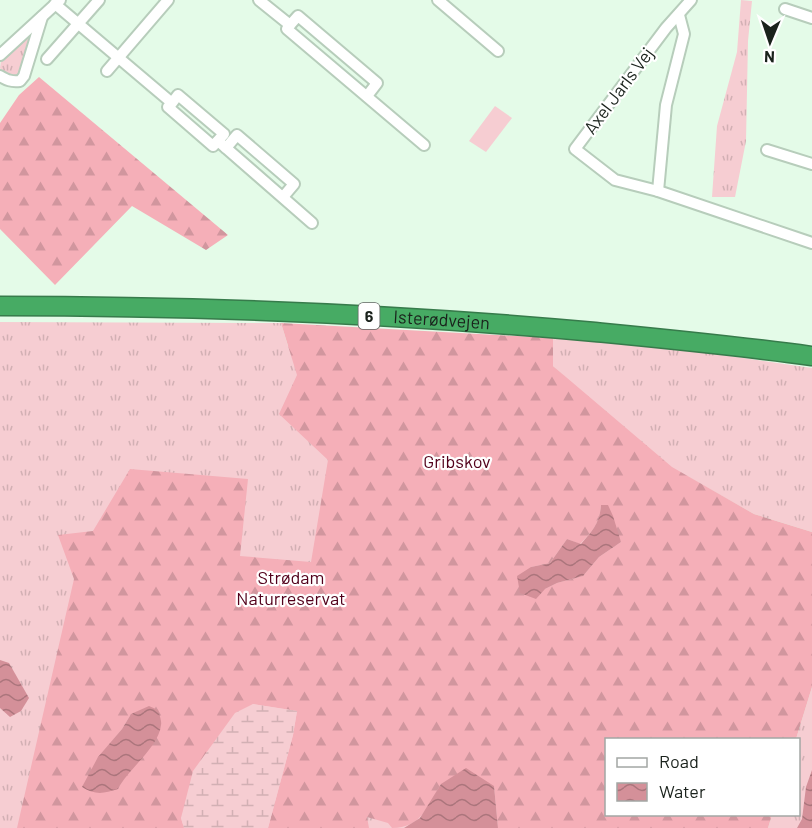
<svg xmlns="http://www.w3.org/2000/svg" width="812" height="828" viewBox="0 0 812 828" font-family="Barlow,sans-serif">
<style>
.grass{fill:url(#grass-tufts)}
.forest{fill:url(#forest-firs);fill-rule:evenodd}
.wetland{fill:url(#wetland-marsh)}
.garden{fill:#f6cdd2}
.water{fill:url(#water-waves)}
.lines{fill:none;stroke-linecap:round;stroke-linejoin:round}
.street-casing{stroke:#b7cdbb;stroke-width:14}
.highway-casing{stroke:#377b4b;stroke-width:21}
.street{stroke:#fff;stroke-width:10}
.highway{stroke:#47ab64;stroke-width:18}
.labels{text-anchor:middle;stroke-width:4.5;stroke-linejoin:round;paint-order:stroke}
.shield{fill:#fff;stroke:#5f6460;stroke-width:1.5}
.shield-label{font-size:16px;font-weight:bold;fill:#1a221c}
.street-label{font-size:18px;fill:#1a221c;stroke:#fff}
.park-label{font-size:18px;fill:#52001b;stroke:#fff}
</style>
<defs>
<pattern id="grass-tufts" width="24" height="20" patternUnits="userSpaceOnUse" patternTransform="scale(1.5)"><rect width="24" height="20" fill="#f6cdd2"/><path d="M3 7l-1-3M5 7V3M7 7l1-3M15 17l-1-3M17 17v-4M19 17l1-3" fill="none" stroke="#d2b0b4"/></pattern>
<pattern id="forest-firs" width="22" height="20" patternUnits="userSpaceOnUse" patternTransform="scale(1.5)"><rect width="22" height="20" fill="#f5afb8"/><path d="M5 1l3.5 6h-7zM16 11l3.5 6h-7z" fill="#d1969e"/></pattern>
<pattern id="wetland-marsh" width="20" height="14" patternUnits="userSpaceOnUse" patternTransform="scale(1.5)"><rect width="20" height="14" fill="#f6cdd2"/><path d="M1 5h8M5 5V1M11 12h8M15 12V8" fill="none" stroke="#d2b0b4"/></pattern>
<pattern id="water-waves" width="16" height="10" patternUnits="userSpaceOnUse" patternTransform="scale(1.5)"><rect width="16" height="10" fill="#d49099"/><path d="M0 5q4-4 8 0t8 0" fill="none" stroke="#ab757c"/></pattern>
</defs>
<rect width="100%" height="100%" fill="#e4fbe8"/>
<!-- grass -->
<g class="grass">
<path d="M 741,0 L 752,1 L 748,41 L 746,141 L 735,197 L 712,197 L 717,126 L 737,52 Z"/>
<path d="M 35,30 L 18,76 L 15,77 L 2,72 L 0,68 L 1,60 Z"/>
<path d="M 0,322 L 281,323 L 288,346 L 563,375 L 553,366 L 553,338 L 703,352 L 812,368 L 812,532 L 754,514 L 685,475 L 606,740 L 606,814 L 627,828 L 0,828 Z"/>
<path d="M 812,687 L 812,828 L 768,828 L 772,815 L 798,814 L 798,740 L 796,739 Z"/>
</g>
<!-- forest -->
<g class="forest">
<path d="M 39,77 L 228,235 L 206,250 L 132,206 L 55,285 L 0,229 L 0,123 L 19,95 Z"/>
<path d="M 281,323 L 553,338 L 553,366 L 672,467 L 754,514 L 812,532 L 812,687 L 796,739 L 606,740 L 606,814 L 772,815 L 768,828 L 498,828 L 494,786 L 441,784 C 428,806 421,828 392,828 L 388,823 L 367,817 L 369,828 L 268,828 L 293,735 L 297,711 L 253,704 L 181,818 L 184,828 L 17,828 L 74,579 L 58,535 L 93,531 L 130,469 L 248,479 L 240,556 L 311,562 L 328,460 L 279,414 L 297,375 ZM 601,505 L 621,542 L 599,557 L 583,576 L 557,583 L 545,589 L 531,567 L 550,563 L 567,539 L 580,544 C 592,532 600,523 601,505 ZM 131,714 L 155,740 L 123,779 L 118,789 L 98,758 L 122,729 Z"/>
</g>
<!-- wetland -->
<path class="wetland" d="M 253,704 L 297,711 L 293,735 L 268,828 L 184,828 L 181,818 L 193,771 L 235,713 Z"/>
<!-- garden -->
<path class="garden" d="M 495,106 L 512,118 L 486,152 L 469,141 Z"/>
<!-- water -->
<g class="water">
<path d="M 601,505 L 608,505 L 613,516 L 621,542 L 599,557 L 583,576 L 557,583 L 545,589 L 536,599 L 520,593 L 517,576 L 531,567 L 550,563 L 567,539 L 581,544 C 592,531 600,523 601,505 Z"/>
<path d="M 0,660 L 9,663 L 29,698 L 21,711 L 10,717 L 0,708 Z"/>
<path d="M 149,706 L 158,710 C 159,714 162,721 161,725 C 159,747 128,769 118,789 C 103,794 95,795 82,787 L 98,757 L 122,729 L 131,714 Z"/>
<path d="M 466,768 L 494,786 L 498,828 L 404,828 L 420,818 L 441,784 Z"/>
<path d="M 812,770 L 812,828 L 797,828 L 802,819 L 806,787 Z"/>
</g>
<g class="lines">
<!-- street casing -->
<g class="street-casing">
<g id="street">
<path d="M 259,0 L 290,25 L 287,29 L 424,145"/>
<path d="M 438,0 L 498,51"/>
<path d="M 691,0 L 666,28 L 575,149 L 615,180 L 658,191 L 812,243"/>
<path d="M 55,4 L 172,103 L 168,107 L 213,146 L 224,134 L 178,95 L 172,103"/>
<path d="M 785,9 L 812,18"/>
<path d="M 290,25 L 298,16 L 377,83 L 367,96"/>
<path d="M 0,55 L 60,0"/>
<path d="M 47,59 L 99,0"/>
<path d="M 107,71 L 168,0"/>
<path d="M 0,76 C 7,80 11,82 20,81 L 24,76 L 42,17"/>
<path d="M 218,141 L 312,223"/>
<path d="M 226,148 L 237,135 L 294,184 L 283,197"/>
<path d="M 767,150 L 812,164"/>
<path d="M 658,191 L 666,105 L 684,34 L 679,15"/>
</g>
</g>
<!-- highway casing -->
<g class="highway-casing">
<g id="highway">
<path id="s1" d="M 0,306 C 199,306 397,314 595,332 C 667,339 740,346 812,356"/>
</g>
</g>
<!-- street -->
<use href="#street" class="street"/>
<!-- highway -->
<use href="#highway" class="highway"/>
</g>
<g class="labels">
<!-- shield labels -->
<rect class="shield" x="358.5" y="303" width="21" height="26" rx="4.5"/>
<g class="shield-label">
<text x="369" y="322">6</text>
</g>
<!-- street labels -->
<g class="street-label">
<text transform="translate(619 91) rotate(-53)" y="6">Axel Jarls Vej</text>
<text dy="6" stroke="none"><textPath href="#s1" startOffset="442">Isterødvejen</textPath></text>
</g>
<!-- park labels -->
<g class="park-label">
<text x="457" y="468">Gribskov</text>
<text x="291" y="584">Strødam<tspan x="291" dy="21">Naturreservat</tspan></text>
</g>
</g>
<!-- legend -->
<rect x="605" y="738" width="195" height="78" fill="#ffffff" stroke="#a3a7a4" stroke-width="1.5"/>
<rect x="617" y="758" width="30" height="9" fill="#ffffff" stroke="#a3a7a4" stroke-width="1.5"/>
<text x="659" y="768" font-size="18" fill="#1a221c">Road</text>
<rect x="617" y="783" width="30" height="18" fill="url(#water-waves)" stroke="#a3a7a4" stroke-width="1.5"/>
<text x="659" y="798" font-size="18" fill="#1a221c">Water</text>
<!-- north arrow -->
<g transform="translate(770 42) rotate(182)" stroke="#ffffff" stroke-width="4.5" paint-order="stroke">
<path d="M0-4.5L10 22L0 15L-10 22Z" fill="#1a221c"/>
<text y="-9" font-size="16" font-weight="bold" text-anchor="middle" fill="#1a221c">N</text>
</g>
</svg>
